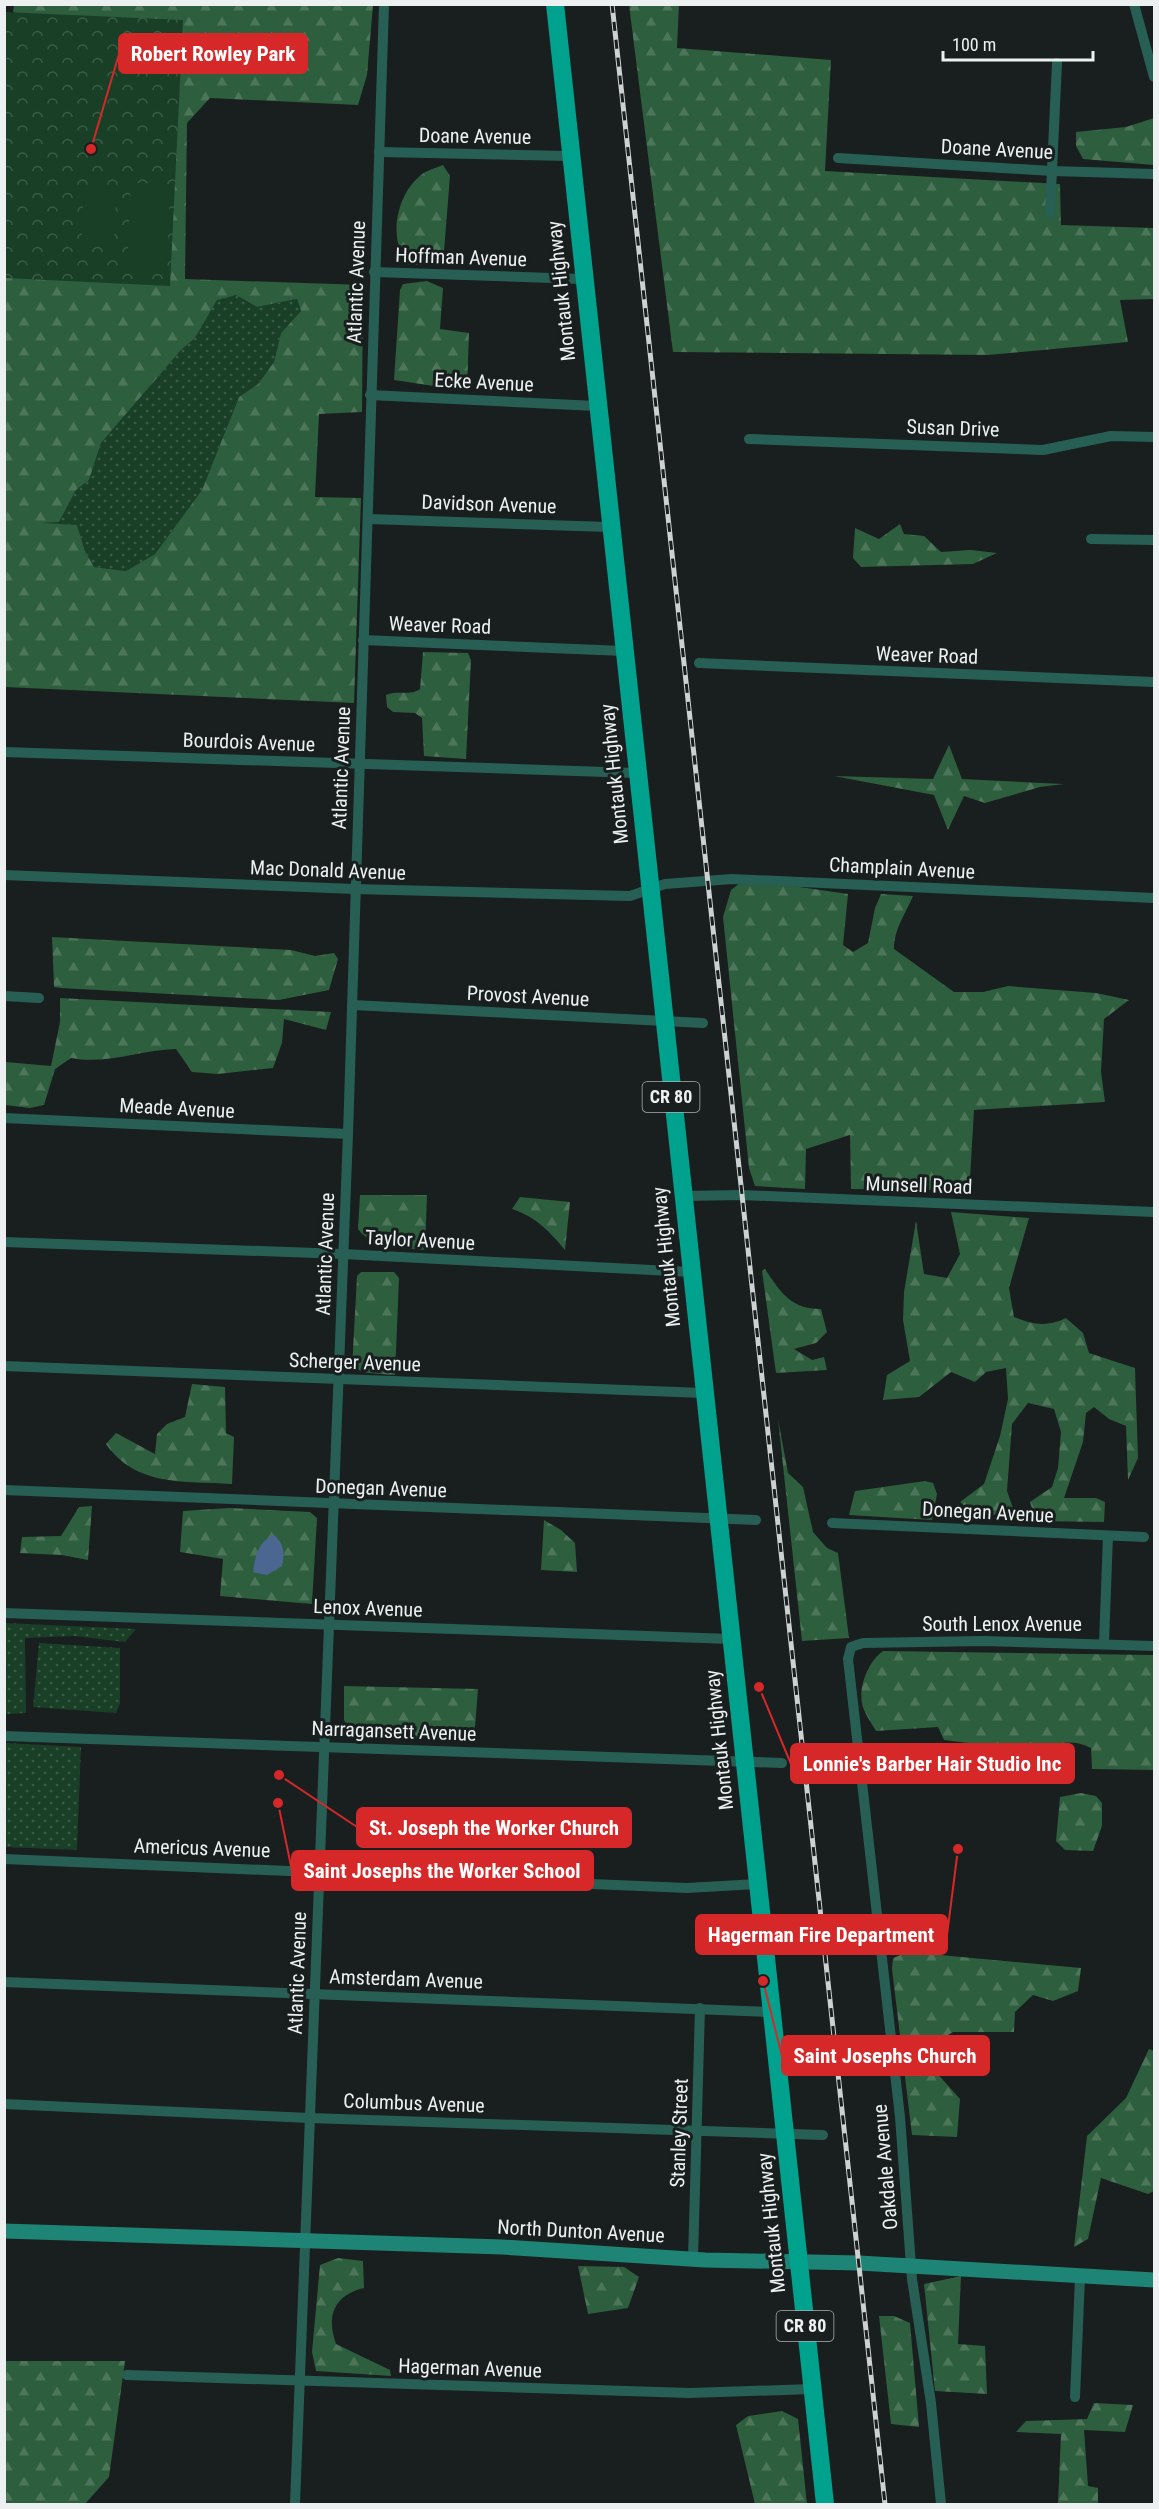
<svg xmlns="http://www.w3.org/2000/svg" width="1159" height="2509" viewBox="0 0 1159 2509" font-family="'Roboto Condensed',sans-serif">
<style>
.grass{fill:url(#grass-dots)}
.forest{fill:url(#forest-firs);fill-rule:evenodd}
.park{fill:url(#park-crowns)}
.pitch{fill:#194027}
.water{fill:#4c6692}
.lines{fill:none;stroke-linecap:round;stroke-linejoin:round}
.street{stroke:#275f55;stroke-width:10}
.secondary{stroke:#1e8475;stroke-width:15}
.primary{stroke:#00a18d;stroke-width:18}
.rail-casing{stroke:#cdd1d1;stroke-width:5}
.rail{stroke:#191e1f;stroke-width:3;stroke-dasharray:9;stroke-linecap:butt}
.labels{text-anchor:middle;stroke-width:6;stroke-linejoin:round;paint-order:stroke}
.shield{fill:#191e1f;stroke:#adb1b1;stroke-width:1.5}
.shield-label{font-size:18px;font-weight:bold;fill:#ecf0f0}
.street-label{font-size:20px;fill:#ecf0f0;stroke:#191e1f}
.leader{fill:none;stroke:#d62828;stroke-width:2}
.callout-dot{fill:#d62828;stroke:#191e1f;stroke-width:2}
.callout{fill:#d62828;stroke:#d62828;stroke-width:2}
.callout-label{font-size:21px;text-anchor:middle;font-weight:bold;fill:#fff}
</style>
<defs>
<pattern id="grass-dots" width="8" height="8" patternUnits="userSpaceOnUse" patternTransform="scale(1.5)"><rect width="8" height="8" fill="#194027"/><path d="M2 2h.1M6 6h.1" fill="none" stroke="#3b5c47" stroke-width="1.8" stroke-linecap="round"/></pattern>
<pattern id="forest-firs" width="22" height="20" patternUnits="userSpaceOnUse" patternTransform="scale(1.5)"><rect width="22" height="20" fill="#2d5e3d"/><path d="M5 1l3.5 6h-7zM16 11l3.5 6h-7z" fill="#4c7559"/></pattern>
<pattern id="park-crowns" width="20" height="18" patternUnits="userSpaceOnUse" patternTransform="scale(1.5)"><rect width="20" height="18" fill="#194027"/><path d="M2 6a3 3 0 1 1 6 0M12 15a3 3 0 1 1 6 0" fill="none" stroke="#3b5c47"/></pattern>
</defs>
<rect width="100%" height="100%" fill="#191e1f"/>
<!-- grass -->
<g class="grass">
<path d="M 236,295 L 257,307 L 297,299 L 301,311 L 281,333 L 274,362 L 258,384 L 239,397 L 202,490 L 155,554 L 126,571 L 94,567 L 85,551 L 77,525 L 32,524 L 59,522 L 76,490 L 89,480 L 101,443 L 181,350 L 195,338 L 217,299 Z"/>
<path d="M 5,1623 L 136,1629 L 125,1642 L 75,1636 L 25,1638 L 26,1713 L 5,1714 Z"/>
<path d="M 39,1643 L 120,1648 L 120,1703 L 116,1713 L 33,1707 Z"/>
<path d="M 5,1743 L 81,1747 L 77,1850 L 5,1847 Z"/>
</g>
<!-- forest -->
<g class="forest">
<path d="M 14,5 L 373,5 L 367,75 L 358,105 L 210,98 L 187,123 L 185,279 L 363,285 L 362,412 L 319,414 L 315,497 L 361,498 L 354,703 L 5,687 L 5,278 L 82,33 L 13,12 ZM 236,295 L 257,307 L 297,299 L 301,311 L 281,333 L 274,362 L 258,384 L 239,397 L 202,490 L 155,554 L 126,571 L 94,567 L 85,551 L 77,525 L 42,523 L 59,522 L 76,490 L 89,480 L 101,443 L 181,350 L 195,338 L 217,300 Z"/>
<path d="M 629,5 L 679,5 L 677,48 L 831,60 L 825,171 L 1060,184 L 1061,225 L 1154,228 L 1154,299 L 1120,300 L 1128,342 L 988,355 L 673,352 Z"/>
<path d="M 1154,118 L 1154,165 L 1083,159 L 1076,146 L 1076,132 L 1126,127 Z"/>
<path d="M 443,165 L 450,176 L 443,264 L 409,265 C 387,240 396,195 421,175 C 427,170 436,168 443,165 Z"/>
<path d="M 427,281 L 443,288 L 440,329 L 469,333 L 467,391 L 394,380 L 400,290 L 403,284 Z"/>
<path d="M 900,524 L 904,534 L 924,536 L 941,552 L 971,550 L 997,553 L 973,564 L 861,567 L 853,558 L 855,528 L 879,539 Z"/>
<path d="M 423,652 L 468,653 L 471,660 L 466,759 L 424,756 L 422,718 L 415,713 L 393,712 L 387,707 L 386,695 C 397,690 411,696 420,689 Z"/>
<path d="M 949,745 L 962,779 L 1064,784 L 1040,787 L 985,803 L 964,796 L 948,830 L 934,795 L 834,776 L 933,779 Z"/>
<path d="M 745,879 L 848,894 L 843,945 L 853,952 L 868,943 L 875,908 L 881,894 L 913,896 C 905,915 894,929 894,949 L 954,992 L 983,992 L 1008,986 L 1096,993 L 1129,1000 L 1104,1019 L 1101,1072 L 1105,1102 L 974,1110 L 970,1179 L 959,1190 L 851,1189 L 850,1135 L 806,1149 L 805,1189 L 755,1186 L 749,1168 L 723,917 L 731,890 Z"/>
<path d="M 52,937 L 291,950 L 315,956 L 334,953 L 338,959 L 329,990 L 279,1000 L 61,988 L 54,987 Z"/>
<path d="M 60,998 L 331,1012 L 326,1030 L 284,1019 L 282,1043 L 273,1068 L 218,1074 L 192,1072 L 176,1049 C 140,1050 106,1065 71,1058 L 55,1069 L 44,1105 L 30,1108 L 5,1105 L 6,1062 L 51,1066 L 60,1022 Z"/>
<path d="M 360,1195 L 427,1195 L 425,1250 C 400,1247 374,1250 358,1229 Z"/>
<path d="M 520,1197 L 570,1202 L 565,1250 C 549,1231 536,1217 512,1209 Z"/>
<path d="M 951,1212 L 1029,1218 L 1009,1288 L 1014,1317 C 1033,1325 1047,1327 1066,1318 L 1083,1333 L 1089,1353 L 1135,1368 L 1138,1458 L 1128,1480 L 1126,1426 L 1109,1419 L 1094,1407 L 1086,1413 L 1083,1442 L 1064,1498 L 1096,1498 L 1105,1502 L 1104,1522 L 1036,1521 L 1030,1502 L 1052,1487 L 1058,1468 L 1061,1432 L 1054,1409 L 1028,1403 L 1012,1424 L 1007,1491 L 1014,1511 L 978,1518 L 960,1502 L 984,1484 L 1000,1436 L 1008,1399 L 1006,1368 L 986,1372 L 975,1382 L 951,1372 L 919,1397 L 883,1400 L 887,1375 L 910,1361 L 903,1320 L 904,1292 L 916,1221 L 924,1274 L 947,1278 L 960,1254 Z"/>
<path d="M 765,1269 C 781,1293 791,1309 821,1309 L 827,1332 L 816,1343 L 794,1349 L 812,1360 L 824,1357 L 827,1370 L 776,1373 L 762,1271 Z"/>
<path d="M 361,1272 L 394,1272 L 399,1278 L 395,1375 L 368,1373 L 352,1368 L 357,1276 Z"/>
<path d="M 192,1384 L 225,1387 L 226,1433 L 234,1437 L 232,1484 C 185,1481 136,1487 106,1444 L 116,1433 L 155,1454 L 157,1434 L 167,1424 L 185,1417 Z"/>
<path d="M 778,1419 L 788,1473 L 803,1487 L 813,1532 L 827,1548 L 838,1553 L 849,1638 L 802,1641 Z"/>
<path d="M 925,1481 L 933,1483 L 937,1494 L 932,1520 L 849,1515 L 855,1491 Z"/>
<path d="M 92,1506 L 88,1560 L 62,1555 L 20,1553 L 22,1537 L 61,1536 L 79,1507 Z"/>
<path d="M 229,1508 L 310,1512 L 317,1518 L 312,1604 L 220,1596 L 223,1559 L 180,1552 L 183,1511 Z"/>
<path d="M 544,1520 L 561,1530 L 575,1543 L 577,1572 L 541,1570 Z"/>
<path d="M 883,1651 L 1154,1655 L 1154,1770 L 1092,1769 L 1091,1748 C 1068,1735 1047,1749 1023,1748 C 997,1747 970,1743 944,1740 L 938,1727 L 876,1731 C 872,1724 867,1717 864,1710 C 856,1692 867,1662 883,1651 Z"/>
<path d="M 344,1686 L 478,1689 L 474,1740 L 353,1734 L 344,1720 Z"/>
<path d="M 1081,1793 L 1096,1796 L 1102,1803 L 1102,1826 L 1093,1851 L 1065,1850 L 1056,1841 L 1060,1797 Z"/>
<path d="M 908,1952 L 1081,1968 L 1078,1991 L 1053,2001 L 1033,1995 L 1015,2012 L 1014,2032 L 953,2032 L 932,2045 L 935,2071 L 960,2099 L 957,2137 L 912,2135 L 892,1969 L 893,1958 Z"/>
<path d="M 1149,2049 L 1154,2051 L 1154,2191 L 1148,2194 L 1101,2178 L 1088,2239 L 1074,2247 L 1087,2136 L 1126,2098 Z"/>
<path d="M 338,2258 L 363,2261 L 364,2288 C 334,2295 326,2316 336,2344 L 390,2370 L 391,2376 L 316,2371 L 312,2352 L 320,2265 Z"/>
<path d="M 578,2266 L 624,2267 L 639,2277 L 628,2308 L 588,2314 Z"/>
<path d="M 961,2276 L 958,2344 L 985,2346 L 987,2394 L 935,2391 L 924,2284 Z"/>
<path d="M 879,2316 L 894,2316 L 910,2323 L 919,2427 L 891,2424 Z"/>
<path d="M 5,2361 L 125,2361 L 109,2477 L 85,2504 L 5,2504 Z"/>
<path d="M 1094,2403 L 1133,2405 L 1125,2432 L 1084,2430 L 1088,2486 L 1098,2488 L 1098,2504 L 1058,2504 L 1061,2434 L 1016,2432 L 1026,2421 L 1087,2419 Z"/>
<path d="M 782,2411 L 798,2419 L 807,2504 L 755,2504 L 736,2425 L 748,2416 Z"/>
</g>
<!-- park -->
<path class="park" d="M 5,12 L 183,20 L 170,286 L 5,278 Z"/>
<!-- pitch -->
<g class="pitch">
<path d="M 131,183 L 170,184 L 167,270 L 127,269 Z"/>
<path d="M 83,191 L 116,192 L 114,239 L 82,238 Z"/>
</g>
<!-- water -->
<path class="water" d="M 274,1535 C 284,1544 285,1553 282,1566 L 267,1575 L 253,1572 C 255,1557 258,1541 274,1535 Z"/>
<g class="lines">
<!-- street -->
<g class="street">
<path d="M 1134,4 L 1154,77"/>
<path d="M 379,152 L 570,156"/>
<path d="M 838,158 L 1052,171 L 1154,174"/>
<path d="M 1050,213 L 1057,63"/>
<path d="M 374,272 L 582,279"/>
<path d="M 370,395 L 596,406"/>
<path d="M 749,439 L 1043,450 L 1111,436 L 1154,437"/>
<path d="M 368,519 L 609,527"/>
<path d="M 1091,539 L 1154,540"/>
<path d="M 363,640 L 623,651"/>
<path d="M 699,663 L 1154,682"/>
<path d="M 4,752 L 636,773"/>
<path d="M 4,875 L 355,889 L 630,896 L 665,884 L 732,879 L 1154,898"/>
<path d="M 4,996 L 39,998"/>
<path d="M 353,1005 L 703,1023"/>
<path d="M 4,1118 L 348,1134"/>
<path d="M 682,1196 L 742,1195 L 1154,1212"/>
<path d="M 4,1242 L 343,1254 L 690,1272"/>
<path d="M 4,1366 L 703,1393"/>
<path d="M 4,1490 L 756,1520"/>
<path d="M 832,1523 L 1144,1537"/>
<path d="M 4,1613 L 730,1639"/>
<path d="M 1104,1643 L 1108,1536"/>
<path d="M 4,1736 L 782,1763"/>
<path d="M 4,1859 L 687,1888 L 757,1884"/>
<path d="M 4,1982 L 771,2012"/>
<path d="M 4,2104 L 310,2118 L 823,2135"/>
<path d="M 693,2259 L 700,2008"/>
<path d="M 127,2375 L 690,2393 L 812,2389"/>
<path d="M 1075,2397 L 1080,2277"/>
<path d="M 295,2504 L 348,1134 L 384,4"/>
<path d="M 941,2504 L 931,2403 L 912,2279 L 900,2117 L 848,1659 L 851,1647 L 863,1643 L 983,1641 L 1154,1646"/>
</g>
<!-- secondary -->
<path class="secondary" d="M 4,2231 L 502,2247 L 705,2260 L 859,2263 L 1154,2280"/>
<!-- primary -->
<path class="primary" d="M 555,4 L 825,2504"/>
<!-- rail casing -->
<g class="rail-casing">
<path id="rail" d="M 612,4 L 885,2504"/>
</g>
<!-- rail -->
<use href="#rail" class="rail"/>
</g>
<g class="labels">
<!-- shield labels -->
<g class="shield">
<rect x="642.5" y="1082" width="57" height="30" rx="4.5"/>
<rect x="776.5" y="2311" width="57" height="30" rx="4.5"/>
</g>
<g class="shield-label">
<text x="671" y="1103">CR 80</text>
<text x="805" y="2332">CR 80</text>
</g>
<!-- street labels -->
<g class="street-label">
<text transform="translate(475 136) rotate(1)" y="7">Doane Avenue</text>
<text transform="translate(997 149) rotate(3)" y="7">Doane Avenue</text>
<text transform="translate(461 257) rotate(2)" y="7">Hoffman Avenue</text>
<text transform="translate(356 282) rotate(-88)" y="7">Atlantic Avenue</text>
<text transform="translate(561 291) rotate(-96)" y="7">Montauk Highway</text>
<text transform="translate(484 382) rotate(3)" y="7">Ecke Avenue</text>
<text transform="translate(953 428) rotate(2)" y="7">Susan Drive</text>
<text transform="translate(489 504) rotate(2)" y="7">Davidson Avenue</text>
<text transform="translate(440 625) rotate(2)" y="7">Weaver Road</text>
<text transform="translate(927 655) rotate(2)" y="7">Weaver Road</text>
<text transform="translate(249 742) rotate(2)" y="7">Bourdois Avenue</text>
<text transform="translate(341 768) rotate(-88)" y="7">Atlantic Avenue</text>
<text transform="translate(614 774) rotate(-96)" y="7">Montauk Highway</text>
<text transform="translate(902 868) rotate(3)" y="7">Champlain Avenue</text>
<text transform="translate(328 870) rotate(2)" y="7">Mac Donald Avenue</text>
<text transform="translate(528 996) rotate(3)" y="7">Provost Avenue</text>
<text transform="translate(177 1108) rotate(3)" y="7">Meade Avenue</text>
<text transform="translate(919 1185) rotate(2)" y="7">Munsell Road</text>
<text transform="translate(420 1240) rotate(3)" y="7">Taylor Avenue</text>
<text transform="translate(325 1254) rotate(-88)" y="7">Atlantic Avenue</text>
<text transform="translate(666 1257) rotate(-96)" y="7">Montauk Highway</text>
<text transform="translate(355 1362) rotate(2)" y="7">Scherger Avenue</text>
<text transform="translate(381 1488) rotate(2)" y="7">Donegan Avenue</text>
<text transform="translate(988 1512) rotate(3)" y="7">Donegan Avenue</text>
<text transform="translate(368 1608) rotate(2)" y="7">Lenox Avenue</text>
<text x="1002" y="1631">South Lenox Avenue</text>
<text transform="translate(394 1731) rotate(2)" y="7">Narragansett Avenue</text>
<text transform="translate(719 1740) rotate(-96)" y="7">Montauk Highway</text>
<text transform="translate(202 1848) rotate(2)" y="7">Americus Avenue</text>
<text transform="translate(297 1973) rotate(-88)" y="7">Atlantic Avenue</text>
<text transform="translate(406 1979) rotate(2)" y="7">Amsterdam Avenue</text>
<text transform="translate(414 2103) rotate(2)" y="7">Columbus Avenue</text>
<text transform="translate(679 2133) rotate(-88)" y="7">Stanley Street</text>
<text transform="translate(885 2167) rotate(-95)" y="7">Oakdale Avenue</text>
<text transform="translate(771 2223) rotate(-96)" y="7">Montauk Highway</text>
<text transform="translate(581 2231) rotate(3)" y="7">North Dunton Avenue</text>
<text transform="translate(470 2368) rotate(2)" y="7">Hagerman Avenue</text>
</g>
</g>
<!-- callouts -->
<path class="leader" d="M91 149L119 54M759 1687L791 1764M279 1775L357 1827M278 1803L292 1871M958 1849L947 1935M763 1981L782 2056"/>
<g class="callout-dot">
<circle cx="91" cy="149" r="6"/>
<circle cx="759" cy="1687" r="6"/>
<circle cx="279" cy="1775" r="6"/>
<circle cx="278" cy="1803" r="6"/>
<circle cx="958" cy="1849" r="6"/>
<circle cx="763" cy="1981" r="6"/>
</g>
<g class="callout">
<rect x="119" y="34" width="188" height="39" rx="6"/>
<rect x="791" y="1744" width="283" height="39" rx="6"/>
<rect x="357" y="1808" width="274" height="39" rx="6"/>
<rect x="292" y="1851" width="301" height="39" rx="6"/>
<rect x="696" y="1915" width="251" height="39" rx="6"/>
<rect x="782" y="2036" width="207" height="39" rx="6"/>
</g>
<g class="callout-label">
<text x="213" y="61">Robert Rowley Park</text>
<text x="932" y="1771">Lonnie's Barber Hair Studio Inc</text>
<text x="494" y="1835">St. Joseph the Worker Church</text>
<text x="442" y="1878">Saint Josephs the Worker School</text>
<text x="821" y="1942">Hagerman Fire Department</text>
<text x="885" y="2063">Saint Josephs Church</text>
</g>
<!-- border -->
<rect width="1159" height="2509" fill="none" stroke="#ecf0f0" stroke-width="12"/>
<!-- scale -->
<path d="M943 51v9h150v-9" fill="none" stroke="#ecf0f0" stroke-width="3"/>
<text x="952" y="51" font-size="18" fill="#ecf0f0" stroke="#191e1f" stroke-width="4.5" paint-order="stroke">100 m</text>
</svg>
